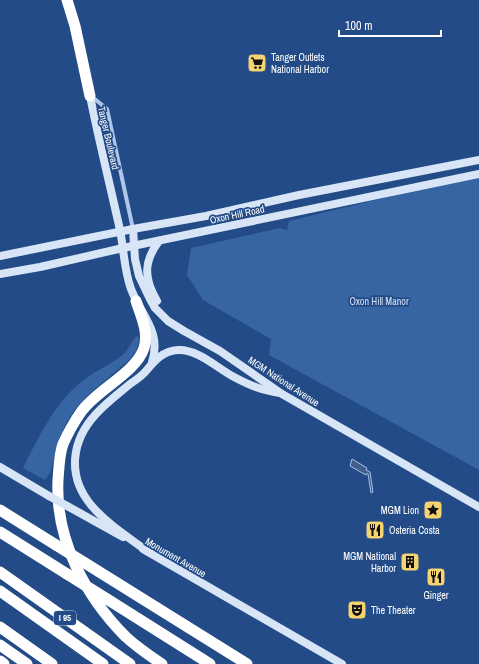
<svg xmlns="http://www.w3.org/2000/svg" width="479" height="664" viewBox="0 0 479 664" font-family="'Archivo Narrow',sans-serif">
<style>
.green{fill:#3764a3}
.water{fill:#425f8a;stroke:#a2c0ea}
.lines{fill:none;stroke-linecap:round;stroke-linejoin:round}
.street{stroke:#aec6e9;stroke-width:4}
.secondary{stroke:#d8e5f7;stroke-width:8}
.highway{stroke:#fff;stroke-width:11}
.secondary-bridge{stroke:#d8e5f7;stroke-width:8}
.highway-bridge{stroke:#fff;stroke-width:11}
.labels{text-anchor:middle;stroke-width:3.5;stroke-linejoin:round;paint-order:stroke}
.shield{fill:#234b87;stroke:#bdc9db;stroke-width:1}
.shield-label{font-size:9px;font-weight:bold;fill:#fff}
.poi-label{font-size:10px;fill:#fff;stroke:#234b87;text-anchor:start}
.street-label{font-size:10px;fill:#fff;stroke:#234b87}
.park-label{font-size:10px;fill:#d2e1f7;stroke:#234b87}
</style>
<rect width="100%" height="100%" fill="#234b87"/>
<!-- green -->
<g class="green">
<path d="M 479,175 L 479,470 L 269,355 L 271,339 L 203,300 L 187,275 L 191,248 L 280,228 L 287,230 L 289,221 Z"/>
<path d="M 137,336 L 140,338 L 136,351 L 130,359 L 89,394 L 77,407 L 67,421 L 59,440 L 50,473 L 45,480 L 23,468 C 39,437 53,405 81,382 C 93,372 108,366 120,357 C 129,351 131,341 137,336 Z"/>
</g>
<!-- water -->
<path class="water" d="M 352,459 L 367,468 L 366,470 L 370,472 L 373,492 L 371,493 L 368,474 L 366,474 L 366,475 L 350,466 Z"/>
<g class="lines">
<!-- street -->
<path class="street" d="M 91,96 L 107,109 L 133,229"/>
<!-- secondary -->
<g class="secondary">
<path d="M 90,96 C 99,141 110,185 120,230 C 124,250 124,270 131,289 C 141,315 162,332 152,362"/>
<path d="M 133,229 L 135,259 L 139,276 L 150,299 L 155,308 L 168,321 L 184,331 L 220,351 L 282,394 L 479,507"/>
<path d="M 0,256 L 133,229 L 206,216 L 299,195 L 479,160"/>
<path d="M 0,274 L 40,267 L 123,248 L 479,174"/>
<path d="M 157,301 C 144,279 143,262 159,241"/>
<path d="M 0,467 L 49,496"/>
<path d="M 69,507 L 123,537"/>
<path d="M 143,549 L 342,664"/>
<path d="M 147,551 C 128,537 106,523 91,505 C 67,476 71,441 96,414 C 106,403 118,394 130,384 C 136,380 142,376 146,371 C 155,360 163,351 178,350 C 198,349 217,368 234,377 C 251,386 261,390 280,393"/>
</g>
<!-- highway -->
<g class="highway">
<path d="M 67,0 L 75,26 L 90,96"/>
<path d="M 136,301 C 141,316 149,333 144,348 C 136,373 96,390 81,412 C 74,422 68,433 63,444 C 59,455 59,468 58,480 C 55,539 85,596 126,637 C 137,647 150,656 162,664"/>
<path d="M 0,510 L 56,545"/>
<path d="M 0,532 L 67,574"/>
<path d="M 85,563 L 247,664"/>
<path d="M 0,572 L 130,664"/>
<path d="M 0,591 L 103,664"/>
<path d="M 107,599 L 210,664"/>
<path d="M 0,627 L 52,664"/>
<path d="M 0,645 L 27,664"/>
<path d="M 0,661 L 4,664"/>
</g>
<!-- secondary-bridge -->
<path class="secondary-bridge" d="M 49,496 L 69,507"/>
<!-- highway-bridge -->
<g class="highway-bridge">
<path d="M 56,545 L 85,563"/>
<path d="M 67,574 L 107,599"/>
</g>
</g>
<!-- icons -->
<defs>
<g id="supermarket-square" transform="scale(1)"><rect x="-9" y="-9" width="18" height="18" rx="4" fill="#f4d371" stroke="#234b87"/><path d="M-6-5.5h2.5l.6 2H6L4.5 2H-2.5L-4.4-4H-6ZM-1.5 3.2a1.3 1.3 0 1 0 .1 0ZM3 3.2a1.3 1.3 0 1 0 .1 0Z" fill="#111"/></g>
<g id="sight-square" transform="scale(1)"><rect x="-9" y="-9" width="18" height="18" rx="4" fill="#f4d371" stroke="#234b87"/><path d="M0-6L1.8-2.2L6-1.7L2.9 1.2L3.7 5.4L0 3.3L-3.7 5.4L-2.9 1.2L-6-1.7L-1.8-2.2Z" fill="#111"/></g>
<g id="restaurant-square" transform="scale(1)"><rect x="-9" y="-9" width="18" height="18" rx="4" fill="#f4d371" stroke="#234b87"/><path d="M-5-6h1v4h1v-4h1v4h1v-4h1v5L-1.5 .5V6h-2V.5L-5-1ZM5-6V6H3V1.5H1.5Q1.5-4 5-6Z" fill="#111"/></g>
<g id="building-square" transform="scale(1)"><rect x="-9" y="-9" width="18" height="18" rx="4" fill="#f4d371" stroke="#234b87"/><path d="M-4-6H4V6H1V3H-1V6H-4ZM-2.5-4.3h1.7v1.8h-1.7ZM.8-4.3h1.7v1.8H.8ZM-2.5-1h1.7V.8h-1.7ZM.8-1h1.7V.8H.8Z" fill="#111"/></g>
<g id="theatre-square" transform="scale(1)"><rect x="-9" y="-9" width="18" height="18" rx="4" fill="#f4d371" stroke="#234b87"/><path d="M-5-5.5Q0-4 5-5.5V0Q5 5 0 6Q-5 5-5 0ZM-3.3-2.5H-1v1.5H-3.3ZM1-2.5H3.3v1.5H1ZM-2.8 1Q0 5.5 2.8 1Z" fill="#111"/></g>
</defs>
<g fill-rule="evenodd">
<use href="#supermarket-square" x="257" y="63"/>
<use href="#sight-square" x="433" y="510"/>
<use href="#restaurant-square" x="375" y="530"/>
<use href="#building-square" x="410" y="562"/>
<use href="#restaurant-square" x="436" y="577"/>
<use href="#theatre-square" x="357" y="610"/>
</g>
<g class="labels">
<!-- shield labels -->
<rect class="shield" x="54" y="611" width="22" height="14" rx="3"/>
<g class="shield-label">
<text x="65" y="621">I 95</text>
</g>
<!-- poi labels -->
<g class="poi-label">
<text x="271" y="61">Tanger Outlets<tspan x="271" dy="12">National Harbor</tspan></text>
<text x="419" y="514" text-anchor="end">MGM Lion</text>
<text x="389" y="534">Osteria Costa</text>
<text x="396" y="560" text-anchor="end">MGM National<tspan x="396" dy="12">Harbor</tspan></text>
<text x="436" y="599" text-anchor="middle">Ginger</text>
<text x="371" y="614">The Theater</text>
</g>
<!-- street labels -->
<g class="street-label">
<text transform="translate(109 138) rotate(77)" y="4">Tanger Boulevard</text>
<text transform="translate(237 214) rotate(-12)" y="4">Oxon Hill Road</text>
<text transform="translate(284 381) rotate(33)" y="4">MGM National Avenue</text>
<text transform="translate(176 557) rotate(30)" y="4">Monument Avenue</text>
</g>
<!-- park labels -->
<g class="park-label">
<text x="379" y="305">Oxon Hill Manor</text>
</g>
</g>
<!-- scale -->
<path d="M339 30v6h102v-6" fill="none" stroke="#ffffff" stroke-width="2"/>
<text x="345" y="30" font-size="12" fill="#ffffff" stroke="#234b87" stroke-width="3" paint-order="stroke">100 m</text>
</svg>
